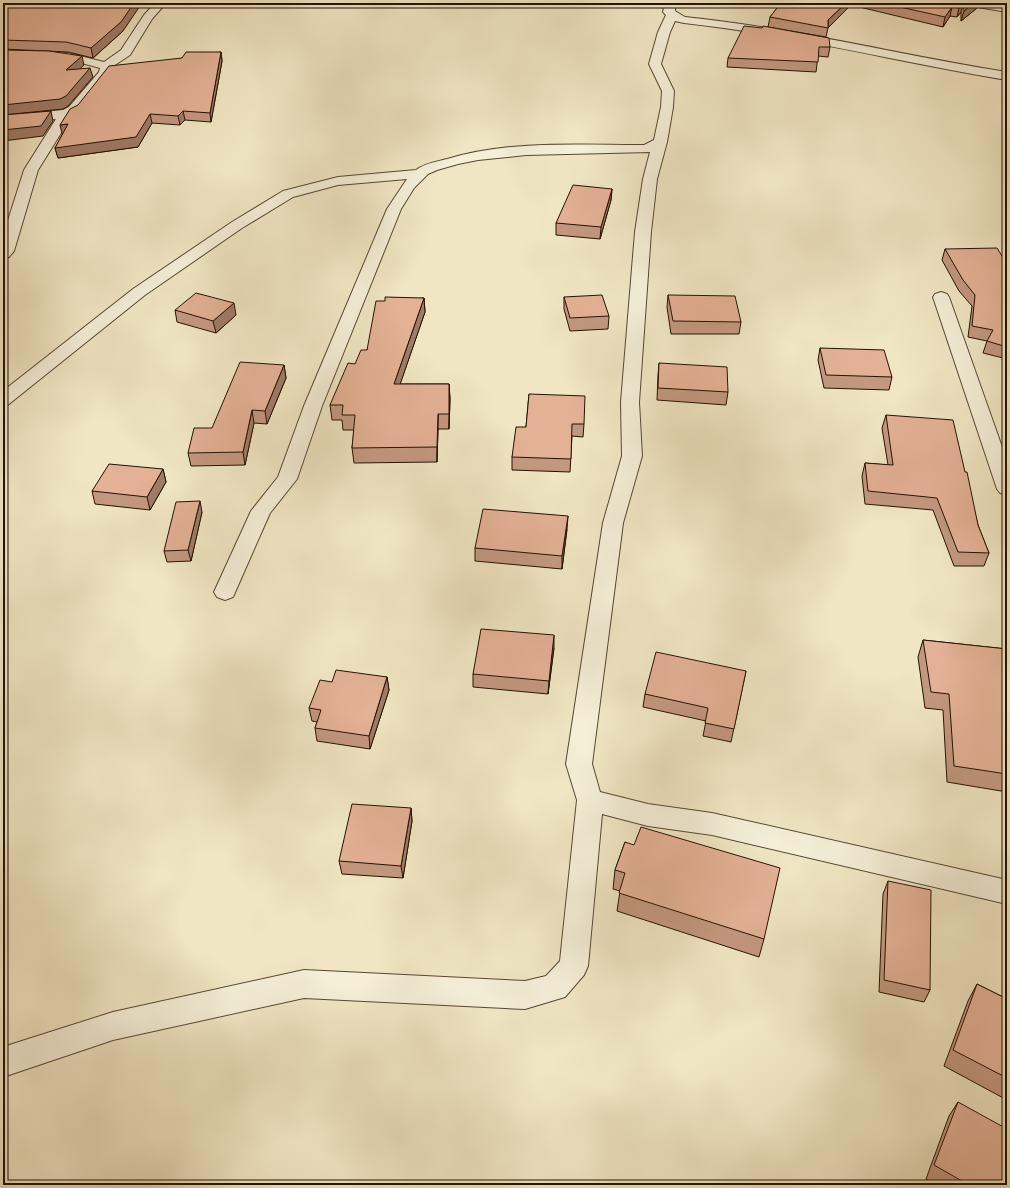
<svg xmlns="http://www.w3.org/2000/svg" width="1010" height="1188" viewBox="0 0 1010 1188" font-family="'Libre Caslon Text',serif">
<style>
.lines{fill:none;stroke-linecap:round;stroke-linejoin:round}
.minor-casing{stroke:#584632;stroke-width:2}
.minor{fill:#f5efd8;fill-rule:evenodd}
.wall{fill:#c39880;stroke:#251101}
.shaded-wall{fill:#9f7c68;stroke:#251101}
.building{fill:#e3b195;stroke:#251101}
</style>
<rect width="100%" height="100%" fill="#f0e6c3"/>
<filter id="stains"><feTurbulence type="fractalNoise" baseFrequency=".005" numOctaves="4"/><feColorMatrix values="0 0 0 0 .2 0 0 0 0 .09 0 0 0 0 .02 0 0 0 .5 -.17"/></filter>
<radialGradient id="worn" r=".72"><stop offset=".6" stop-color="#630" stop-opacity="0"/><stop offset="1" stop-color="#630" stop-opacity=".3"/></radialGradient>
<g class="lines">
<!-- minor casing -->
<g class="minor-casing">
<g id="minor">
<path d="M 155,3 L 166,3 L 152,19 L 130,55 L 112,67 L 109,76 L 79,113 L 71,117 L 38,170 L 14,251 L 9,257 L 3,259 L 3,236 L 24,170 L 56,119 L 3,124 L 3,116 L 63,110 L 69,107 L 99,72 L 100,68 C 68,58 36,58 3,58 L 3,50 L 68,53 L 104,62 L 121,50 L 144,15 Z"/>
<path d="M 665,3 L 675,3 L 675,11 L 685,17 C 794,28 900,55 1007,72 L 1007,80 C 899,62 793,35 684,23 L 675,21 L 670,32 L 661,64 L 674,91 L 673,107 L 667,142 L 657,179 L 651,232 L 639,402 L 642,456 L 623,523 L 592,764 L 600,792 L 648,804 L 712,813 L 1007,880 L 1007,904 L 712,835 L 648,826 L 602,814 L 588,966 L 584,975 L 565,997 L 525,1009 L 304,998 L 113,1040 L 3,1077 L 3,1047 L 113,1012 L 304,970 L 525,981 L 546,976 L 560,961 L 577,800 L 566,764 L 603,523 L 622,456 L 621,402 L 635,232 L 643,179 L 650,152 L 526,155 L 478,160 L 458,164 L 437,170 L 428,174 L 414,188 L 401,209 L 322,406 L 297,479 L 270,513 L 233,597 L 225,600 L 217,597 L 214,592 L 251,511 L 278,477 L 304,406 L 387,209 L 407,179 L 338,185 L 293,197 L 242,228 L 145,295 L 9,404 L 3,406 L 3,391 L 133,289 L 232,222 L 283,191 L 338,177 L 416,170 C 425,163 436,162 447,159 C 510,140 579,145 644,145 L 654,140 L 661,107 L 662,91 L 649,64 L 658,32 L 666,15 L 663,12 Z"/>
<path d="M 967,3 L 991,3 L 1007,6 L 1007,12 L 972,6 Z"/>
<path d="M 941,292 L 947,294 L 949,297 L 1007,461 L 1007,495 L 1000,493 L 997,489 L 933,297 L 935,294 Z"/>
</g>
</g>
<!-- minor -->
<use href="#minor" class="minor"/>
</g>
<!-- wall -->
<g class="wall">
<path d="M 3,3 L 123,31 L 93,58 L 68,52 L 3,49 Z"/>
<path d="M 781,3 L 978,3 L 977,8 L 961,21 L 961,12 L 957,17 L 950,16 L 943,27 L 851,5 L 828,28 L 826,37 L 768,27 L 770,17 Z"/>
<path d="M 762,28 L 830,47 L 828,57 L 818,56 L 816,72 L 727,67 L 728,58 Z"/>
<path d="M 221,52 L 222,61 L 211,122 L 185,120 L 180,125 L 152,123 L 138,147 L 58,158 L 55,148 L 78,105 L 182,58 Z"/>
<path d="M 612,189 L 611,200 L 600,239 L 556,235 L 556,223 Z"/>
<path d="M 945,249 L 1007,264 L 1007,359 L 983,353 L 987,341 L 968,337 L 972,306 L 959,291 L 942,260 Z"/>
<path d="M 668,295 L 741,322 L 739,334 L 671,334 L 667,307 Z"/>
<path d="M 564,297 L 609,316 L 608,329 L 570,331 L 564,309 Z"/>
<path d="M 424,298 L 425,312 L 400,384 L 449,384 L 450,399 L 449,429 L 438,429 L 437,462 L 354,463 L 352,448 L 354,430 L 343,430 L 342,420 L 332,420 L 330,405 L 355,364 L 367,350 L 385,301 Z"/>
<path d="M 175,310 L 236,315 L 216,333 L 177,322 Z"/>
<path d="M 820,348 L 892,377 L 889,390 L 824,388 L 818,360 Z"/>
<path d="M 659,363 L 728,392 L 726,405 L 657,400 L 658,375 Z"/>
<path d="M 284,365 L 286,378 L 267,424 L 254,423 L 245,465 L 191,466 L 188,453 L 212,428 Z"/>
<path d="M 529,394 L 584,424 L 583,437 L 572,436 L 570,472 L 512,470 L 512,457 L 526,427 Z"/>
<path d="M 886,415 L 965,472 L 978,525 L 989,553 L 984,566 L 954,566 L 933,510 L 865,504 L 862,476 L 865,463 L 888,465 L 882,428 Z"/>
<path d="M 163,469 L 166,482 L 150,510 L 95,504 L 92,491 Z"/>
<path d="M 202,512 L 191,561 L 167,562 L 164,551 Z"/>
<path d="M 567,529 L 562,569 L 475,561 L 475,548 Z"/>
<path d="M 923,640 L 1007,649 L 1007,792 L 947,782 L 943,710 L 925,708 L 918,657 Z"/>
<path d="M 554,648 L 548,694 L 473,687 L 473,674 Z"/>
<path d="M 746,671 L 731,742 L 703,736 L 706,721 L 643,707 L 645,694 Z"/>
<path d="M 387,677 L 389,690 L 370,749 L 317,741 L 315,728 L 317,722 L 312,721 L 309,708 L 332,682 Z"/>
<path d="M 411,808 L 412,821 L 403,878 L 342,874 L 339,861 Z"/>
<path d="M 625,842 L 764,939 L 759,957 L 617,911 L 620,891 L 613,889 L 615,870 Z"/>
<path d="M 888,881 L 930,990 L 924,1002 L 879,992 L 883,894 Z"/>
<path d="M 1007,975 L 1007,988 L 1006,988 Z"/>
<path d="M 977,984 L 1007,999 L 1007,1100 L 944,1066 L 968,1001 Z"/>
<path d="M 958,1102 L 1007,1185 L 937,1185 L 926,1179 L 949,1116 Z"/>
</g>
<!-- shaded-wall -->
<g class="shaded-wall">
<path d="M 134,3 L 142,3 L 123,31 L 93,58 L 91,48 Z"/>
<path d="M 846,3 L 852,3 L 851,5 L 828,28 L 828,20 Z"/>
<path d="M 963,3 L 961,12 L 957,17 L 959,8 Z"/>
<path d="M 974,3 L 978,3 L 977,8 L 961,21 L 964,11 Z"/>
<path d="M 952,7 L 950,16 L 943,27 L 945,17 Z"/>
<path d="M 221,52 L 222,61 L 211,122 L 210,113 Z"/>
<path d="M 82,56 L 84,65 L 68,80 L 66,70 Z"/>
<path d="M 90,68 L 93,77 L 68,106 L 63,109 L 3,115 L 3,105 Z"/>
<path d="M 51,111 L 53,121 L 43,136 L 3,141 L 3,130 Z"/>
<path d="M 183,111 L 185,120 L 180,125 L 178,116 Z"/>
<path d="M 150,114 L 152,123 L 138,147 L 58,158 L 55,148 Z"/>
<path d="M 68,124 L 70,133 L 62,134 L 60,125 Z"/>
<path d="M 612,189 L 611,200 L 600,239 L 601,227 Z"/>
<path d="M 424,298 L 425,312 L 395,399 L 394,384 Z"/>
<path d="M 234,303 L 236,315 L 216,333 L 213,321 Z"/>
<path d="M 284,365 L 286,378 L 267,424 L 265,411 Z"/>
<path d="M 449,384 L 450,399 L 449,429 Z"/>
<path d="M 252,410 L 254,423 L 245,465 L 243,452 Z"/>
<path d="M 438,414 L 438,429 L 437,462 L 437,447 Z"/>
<path d="M 163,469 L 166,482 L 150,510 L 147,497 Z"/>
<path d="M 200,501 L 202,512 L 191,561 L 188,550 Z"/>
<path d="M 568,516 L 567,529 L 562,569 L 562,556 Z"/>
<path d="M 554,635 L 554,648 L 548,694 L 549,681 Z"/>
<path d="M 387,677 L 389,690 L 370,749 L 369,736 Z"/>
<path d="M 411,808 L 412,821 L 403,878 L 401,866 Z"/>
</g>
<!-- building -->
<g class="building">
<path d="M 3,3 L 134,3 L 121,22 L 91,48 L 66,42 L 3,40 Z"/>
<path d="M 781,3 L 846,3 L 828,20 L 828,28 L 770,17 Z"/>
<path d="M 882,3 L 962,3 L 959,8 L 952,7 L 945,17 Z"/>
<path d="M 963,3 L 974,3 L 964,11 Z"/>
<path d="M 744,26 L 762,28 L 763,26 L 829,38 L 830,47 L 819,47 L 818,62 L 728,58 Z"/>
<path d="M 3,50 L 49,51 L 82,56 L 66,70 L 90,68 L 66,96 L 60,99 L 3,105 Z"/>
<path d="M 186,52 L 221,52 L 210,113 L 183,111 L 178,116 L 150,114 L 136,137 L 55,148 L 68,124 L 60,125 L 70,109 L 78,105 L 109,66 L 182,58 Z"/>
<path d="M 51,111 L 41,126 L 3,130 L 3,115 Z"/>
<path d="M 573,185 L 612,189 L 601,227 L 556,223 Z"/>
<path d="M 997,248 L 1007,264 L 1007,347 L 987,341 L 993,330 L 972,326 L 975,295 L 963,280 L 945,249 Z"/>
<path d="M 196,293 L 234,303 L 213,321 L 175,310 Z"/>
<path d="M 602,295 L 609,316 L 570,318 L 564,297 Z"/>
<path d="M 668,295 L 735,296 L 741,322 L 673,321 Z"/>
<path d="M 385,297 L 424,298 L 394,384 L 449,384 L 449,414 L 438,414 L 437,447 L 352,448 L 355,415 L 342,415 L 343,405 L 330,405 L 348,363 L 355,364 L 361,350 L 367,350 L 376,301 L 385,301 Z"/>
<path d="M 820,348 L 884,350 L 892,377 L 826,375 Z"/>
<path d="M 240,362 L 284,365 L 265,411 L 252,410 L 243,452 L 188,453 L 194,428 L 212,428 Z"/>
<path d="M 659,363 L 727,367 L 728,392 L 658,388 Z"/>
<path d="M 529,394 L 585,396 L 584,424 L 572,424 L 571,459 L 512,457 L 516,427 L 526,427 Z"/>
<path d="M 886,415 L 953,420 L 965,472 L 967,472 L 978,525 L 989,553 L 958,552 L 937,498 L 868,491 L 865,463 L 893,465 Z"/>
<path d="M 109,464 L 163,469 L 147,497 L 92,491 Z"/>
<path d="M 200,501 L 188,550 L 164,551 L 176,502 Z"/>
<path d="M 483,509 L 568,516 L 562,556 L 475,548 Z"/>
<path d="M 481,629 L 554,635 L 549,681 L 473,674 Z"/>
<path d="M 923,640 L 1007,649 L 1007,774 L 954,766 L 949,694 L 931,692 Z"/>
<path d="M 656,652 L 746,671 L 734,729 L 705,723 L 708,708 L 645,694 Z"/>
<path d="M 336,670 L 387,677 L 369,736 L 315,728 L 321,710 L 309,708 L 320,680 L 332,682 Z"/>
<path d="M 352,804 L 411,808 L 401,866 L 339,861 Z"/>
<path d="M 641,827 L 780,868 L 764,939 L 619,893 L 625,873 L 615,870 L 625,842 L 634,845 Z"/>
<path d="M 888,881 L 931,890 L 930,990 L 884,980 Z"/>
<path d="M 977,984 L 1007,999 L 1007,1078 L 953,1050 Z"/>
<path d="M 958,1102 L 1007,1129 L 1007,1185 L 969,1185 L 934,1165 Z"/>
</g>
<!-- margin -->
<rect width="1010" height="1188" fill="none" stroke="#f0e6c3" stroke-width="16"/>
<rect x="4" y="4" width="1002" height="1180" fill="none" stroke="#251101" stroke-width="2"/>
<rect x="8" y="8" width="994" height="1172" fill="none" stroke="#251101"/>
<rect width="100%" height="100%" filter="url(#stains)"/>
<rect width="100%" height="100%" fill="url(#worn)"/>
</svg>
